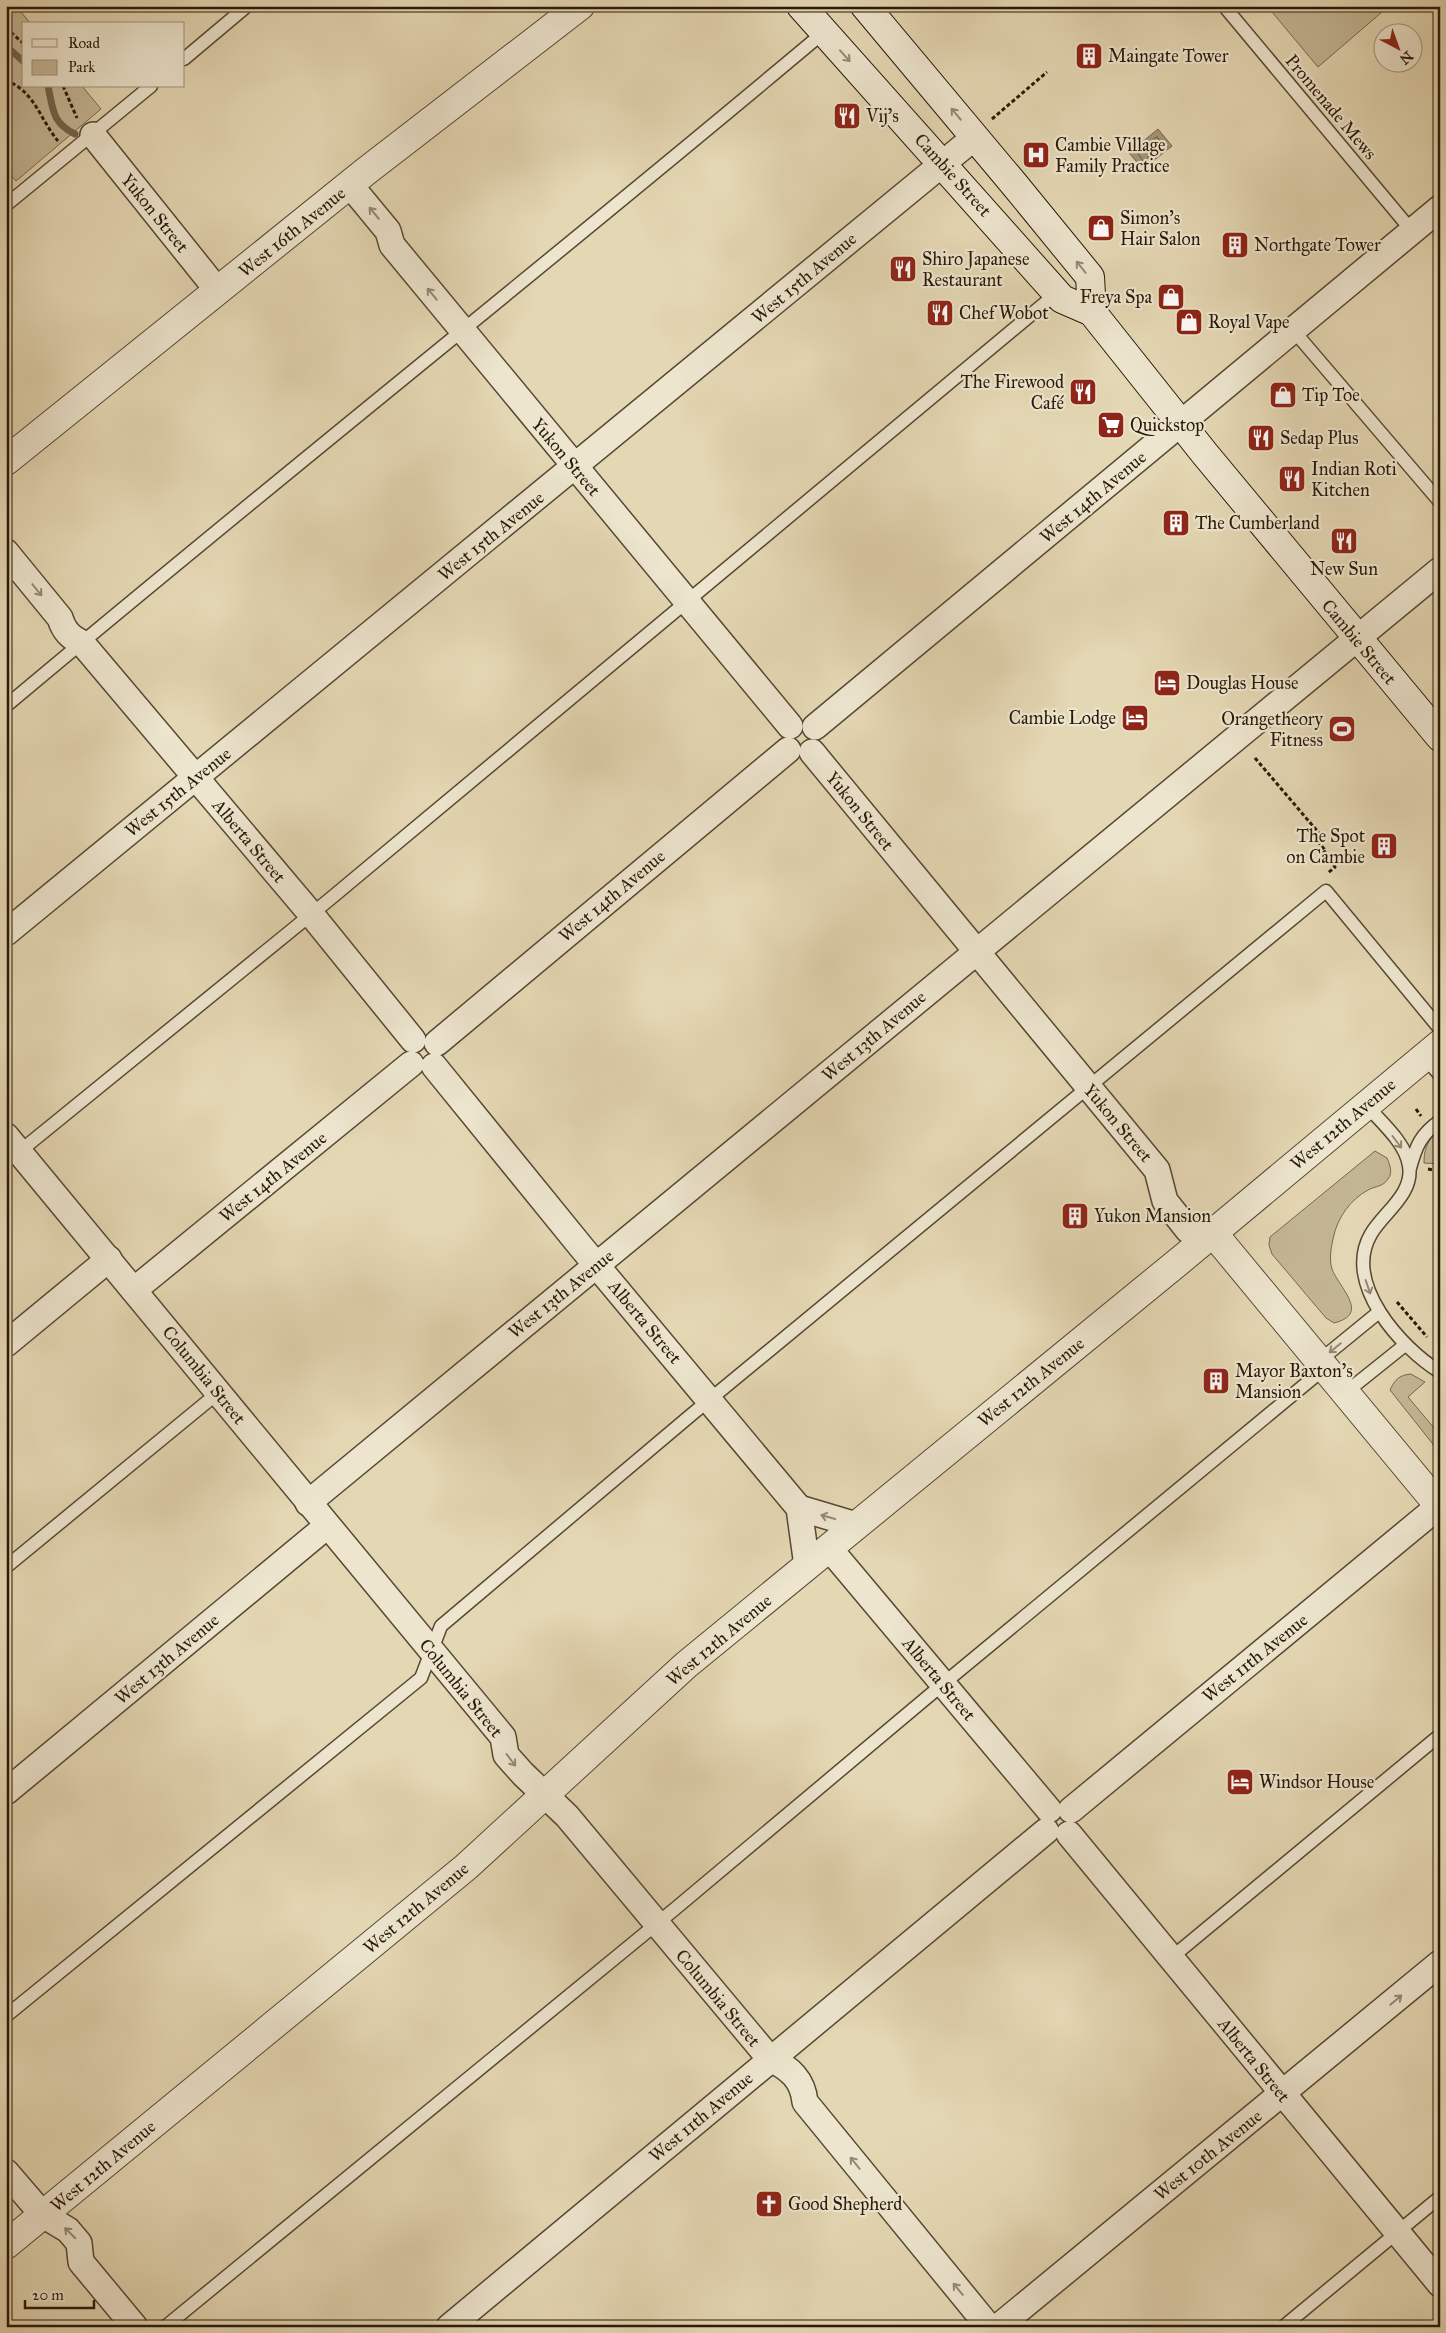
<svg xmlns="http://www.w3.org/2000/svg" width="1446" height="2333" viewBox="0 0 1446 2333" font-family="'IM FELL Great Primer',serif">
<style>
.green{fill:#c4b796;stroke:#76684f}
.water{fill:#a49679;stroke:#72644c}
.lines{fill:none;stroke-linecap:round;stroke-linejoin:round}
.shore{stroke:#665840;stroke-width:1}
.stream{stroke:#72644c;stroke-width:7}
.service-casing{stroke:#574833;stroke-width:15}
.minor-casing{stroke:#574833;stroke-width:28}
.tertiary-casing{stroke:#574833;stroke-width:30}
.secondary-casing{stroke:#281908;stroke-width:30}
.path{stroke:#281908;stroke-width:3;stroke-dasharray:4 2.5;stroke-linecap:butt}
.service{stroke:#ede5ce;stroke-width:12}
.minor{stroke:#ede5ce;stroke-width:25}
.tertiary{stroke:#ede5ce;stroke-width:28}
.secondary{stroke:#ede5ce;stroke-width:28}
.oneway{stroke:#948975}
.labels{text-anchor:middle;stroke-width:4.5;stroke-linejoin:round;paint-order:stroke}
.poi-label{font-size:18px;fill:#281908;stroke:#ede5ce;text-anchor:start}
.street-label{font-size:18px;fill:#281908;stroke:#ede5ce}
</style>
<rect width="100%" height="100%" fill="#e4d7b3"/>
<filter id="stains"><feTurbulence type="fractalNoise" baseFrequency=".004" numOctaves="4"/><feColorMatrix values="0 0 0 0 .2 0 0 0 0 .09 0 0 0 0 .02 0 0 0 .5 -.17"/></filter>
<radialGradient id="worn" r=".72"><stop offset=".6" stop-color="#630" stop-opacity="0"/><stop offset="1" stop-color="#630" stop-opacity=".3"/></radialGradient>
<!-- green -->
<g class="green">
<path d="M 6,6 L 16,6 L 31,24 L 24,24 L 24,86 L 82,86 L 101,109 L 16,181 L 6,169 Z"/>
<path d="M 1267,6 L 1389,6 L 1318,67 Z"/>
<path d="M 1433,1136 L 1440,1144 L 1440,1164 L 1424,1163 C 1424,1152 1426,1144 1433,1136 Z"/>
<path d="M 1375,1151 L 1387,1158 C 1390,1165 1393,1173 1388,1179 C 1383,1187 1375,1186 1368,1190 C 1350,1200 1337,1218 1333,1239 C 1331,1248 1329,1260 1332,1269 C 1339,1288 1371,1314 1334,1323 L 1326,1318 L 1272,1254 L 1269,1245 L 1270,1237 Z"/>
<path d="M 1411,1374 L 1425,1382 L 1408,1397 L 1440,1435 L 1440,1453 L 1390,1390 C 1395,1379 1400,1375 1411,1374 Z"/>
</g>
<!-- water -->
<path class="water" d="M 1158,129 L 1172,146 L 1143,169 L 1129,153 Z"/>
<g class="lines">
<!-- shore -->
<path class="shore" d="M 1157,137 L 1164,146 L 1143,161 L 1137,152 Z"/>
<!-- stream -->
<g class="stream">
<path d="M 6,46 L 24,62"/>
<path d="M 48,86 C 53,109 52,123 75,134"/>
</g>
<!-- service casing -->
<g class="service-casing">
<g id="service">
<path d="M 1224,6 L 1412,231"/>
<path d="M 184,59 L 247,6"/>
<path d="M 6,205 L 151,86"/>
<path d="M 1293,330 L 1440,502"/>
<path d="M 6,706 C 276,479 553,260 824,32"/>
<path d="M 1424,1057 L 1440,1075"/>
<path d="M 1366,1105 C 1381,1122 1406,1143 1409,1166 C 1414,1194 1383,1213 1371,1234 C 1342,1283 1401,1348 1440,1372"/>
<path d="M 19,1152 L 330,899 L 1057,293"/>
<path d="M 1410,1168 C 1416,1146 1421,1134 1440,1121"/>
<path d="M 1319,1361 L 1379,1312"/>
<path d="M 1345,1393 L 1405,1345"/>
<path d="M 6,1567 L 219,1392"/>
<path d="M 1171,1958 L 1440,1735"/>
<path d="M 6,2016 L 421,1678 L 441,1626 L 691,1415 L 1326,891 L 1440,1029"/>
<path d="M 165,2327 L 676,1908 L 943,1684 L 1325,1368"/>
<path d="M 1283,2327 L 1440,2197"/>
</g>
</g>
<!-- minor casing -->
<g class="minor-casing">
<g id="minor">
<path d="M 93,135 L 218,291"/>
<path d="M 350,185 L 388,231 L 392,245 L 790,726"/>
<path d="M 6,552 L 60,618 C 64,631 70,637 82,643 L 311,914 L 413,1040"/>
<path d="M 815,727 L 1440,208"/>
<path d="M 812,752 L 1157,1170 L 1165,1201 L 1188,1230 L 1213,1233"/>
<path d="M 6,933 L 975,137"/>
<path d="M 437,1043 L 788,750"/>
<path d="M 434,1066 L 582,1248 L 799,1508 L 807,1566"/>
<path d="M 6,1136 L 503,1737 L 506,1755 L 523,1774 L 567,1816 L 770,2059 C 790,2068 803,2080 805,2102 L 989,2327"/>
<path d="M 134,1290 L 411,1064"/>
<path d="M 6,1344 L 109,1259"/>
<path d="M 308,1503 L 1440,570"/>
<path d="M 799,1508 L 856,1525"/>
<path d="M 829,1548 L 1049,1810"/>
<path d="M 6,1792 L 327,1526"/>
<path d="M 1071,1810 L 1439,1506"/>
<path d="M 1069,1834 L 1440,2284"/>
<path d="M 6,2172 L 43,2215 L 68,2230 L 79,2243 L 81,2262 L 135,2327"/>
<path d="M 449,2327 L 1046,1831"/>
<path d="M 998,2327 L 1440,1963"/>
</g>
</g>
<!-- tertiary casing -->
<g class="tertiary-casing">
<g id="tertiary">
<path d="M 6,461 L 365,172 L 580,6"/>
<path d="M 1213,1233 L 1440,1507"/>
<path d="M 6,2245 L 466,1867 L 686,1665 L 1183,1258 L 1440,1044"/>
</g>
</g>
<!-- secondary casing -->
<g class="secondary-casing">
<g id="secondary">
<path d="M 801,6 L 1062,299 L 1092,312 L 1205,454 L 1440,737"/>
<path d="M 865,6 L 1014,184 L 1090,277 L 1092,312"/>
</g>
</g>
<!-- path -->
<g class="path">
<path d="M 6,28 L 24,44"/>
<path d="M 6,80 C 36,93 39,118 58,141"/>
<path d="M 63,86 L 77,118"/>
<path d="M 992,119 L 1047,72"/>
<path d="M 1255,758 L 1324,839 L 1319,843 L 1326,851 L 1323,853 L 1335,867 L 1328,873"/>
<path d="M 1416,1109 L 1421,1116"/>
<path d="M 1428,1169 L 1440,1171"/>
<path d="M 1397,1302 L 1427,1337"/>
</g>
<!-- service -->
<use href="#service" class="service"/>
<!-- minor -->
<use href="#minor" class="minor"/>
<!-- tertiary -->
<use href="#tertiary" class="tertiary"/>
<!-- secondary -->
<use href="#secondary" class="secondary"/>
</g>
<!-- one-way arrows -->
<defs><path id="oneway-shaft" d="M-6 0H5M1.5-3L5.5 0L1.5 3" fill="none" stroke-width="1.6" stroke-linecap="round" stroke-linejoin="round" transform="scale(1.25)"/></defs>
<g class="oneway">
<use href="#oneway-shaft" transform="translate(845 56) rotate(48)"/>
<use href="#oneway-shaft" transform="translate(956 114) rotate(-130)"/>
<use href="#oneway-shaft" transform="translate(374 213) rotate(-130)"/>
<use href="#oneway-shaft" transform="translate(1081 267) rotate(-129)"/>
<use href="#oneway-shaft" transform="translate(432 294) rotate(-130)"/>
<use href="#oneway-shaft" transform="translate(37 590) rotate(51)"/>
<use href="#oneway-shaft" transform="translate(1397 1142) rotate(53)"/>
<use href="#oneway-shaft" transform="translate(1368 1287) rotate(71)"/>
<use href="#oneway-shaft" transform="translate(1335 1348) rotate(141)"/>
<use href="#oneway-shaft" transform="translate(828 1517) rotate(-164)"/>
<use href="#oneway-shaft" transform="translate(511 1760) rotate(53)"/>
<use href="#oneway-shaft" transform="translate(1396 2000) rotate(-40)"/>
<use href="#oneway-shaft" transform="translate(855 2163) rotate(-129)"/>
<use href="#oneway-shaft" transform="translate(70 2233) rotate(-135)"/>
<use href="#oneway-shaft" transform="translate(958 2289) rotate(-129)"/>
</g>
<!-- icons -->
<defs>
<g id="building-square" transform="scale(1.4375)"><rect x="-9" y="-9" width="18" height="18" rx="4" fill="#8f2418" stroke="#ede5ce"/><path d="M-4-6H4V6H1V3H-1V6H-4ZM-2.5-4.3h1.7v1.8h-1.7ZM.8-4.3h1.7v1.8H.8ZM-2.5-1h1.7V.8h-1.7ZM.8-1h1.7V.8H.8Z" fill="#fff"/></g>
<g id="restaurant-square" transform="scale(1.4375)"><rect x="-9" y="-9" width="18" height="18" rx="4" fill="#8f2418" stroke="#ede5ce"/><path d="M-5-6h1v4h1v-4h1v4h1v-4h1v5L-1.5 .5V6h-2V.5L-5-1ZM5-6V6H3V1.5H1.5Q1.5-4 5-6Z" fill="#fff"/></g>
<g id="hospital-square" transform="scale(1.4375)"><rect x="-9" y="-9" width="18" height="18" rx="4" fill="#8f2418" stroke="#ede5ce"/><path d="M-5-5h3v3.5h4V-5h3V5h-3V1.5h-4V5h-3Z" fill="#fff"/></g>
<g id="shop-square" transform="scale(1.4375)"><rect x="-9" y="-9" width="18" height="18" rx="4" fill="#8f2418" stroke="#ede5ce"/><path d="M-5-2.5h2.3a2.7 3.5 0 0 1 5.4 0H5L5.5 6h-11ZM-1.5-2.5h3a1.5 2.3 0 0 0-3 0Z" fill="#fff"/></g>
<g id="supermarket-square" transform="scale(1.4375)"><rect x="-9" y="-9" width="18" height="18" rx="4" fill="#8f2418" stroke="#ede5ce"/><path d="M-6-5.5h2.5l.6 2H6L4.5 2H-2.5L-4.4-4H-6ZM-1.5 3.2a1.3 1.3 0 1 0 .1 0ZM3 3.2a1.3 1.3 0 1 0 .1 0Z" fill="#fff"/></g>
<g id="hotel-square" transform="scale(1.4375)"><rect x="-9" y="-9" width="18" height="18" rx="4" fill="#8f2418" stroke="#ede5ce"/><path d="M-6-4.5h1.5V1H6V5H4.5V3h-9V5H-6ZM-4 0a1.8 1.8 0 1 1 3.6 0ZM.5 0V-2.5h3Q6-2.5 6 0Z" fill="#fff"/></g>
<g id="stadium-square" transform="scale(1.4375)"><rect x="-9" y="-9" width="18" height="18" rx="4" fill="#8f2418" stroke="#ede5ce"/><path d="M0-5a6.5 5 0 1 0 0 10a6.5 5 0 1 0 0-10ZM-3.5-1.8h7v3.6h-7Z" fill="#fff"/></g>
<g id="church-square" transform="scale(1.4375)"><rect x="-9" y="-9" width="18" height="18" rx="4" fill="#8f2418" stroke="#ede5ce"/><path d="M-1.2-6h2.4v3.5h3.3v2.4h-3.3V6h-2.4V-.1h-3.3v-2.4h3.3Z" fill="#fff"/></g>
</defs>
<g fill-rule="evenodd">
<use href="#building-square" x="1089" y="56"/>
<use href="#restaurant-square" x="847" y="116"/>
<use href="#hospital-square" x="1036" y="155"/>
<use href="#shop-square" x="1101" y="228"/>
<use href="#building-square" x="1235" y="245"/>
<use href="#restaurant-square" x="903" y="269"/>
<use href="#shop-square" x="1171" y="297"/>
<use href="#restaurant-square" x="940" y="313"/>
<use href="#shop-square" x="1189" y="322"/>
<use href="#restaurant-square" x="1083" y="392"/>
<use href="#shop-square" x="1283" y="395"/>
<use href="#supermarket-square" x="1111" y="425"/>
<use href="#restaurant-square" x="1261" y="438"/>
<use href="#restaurant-square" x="1292" y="479"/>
<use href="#building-square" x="1176" y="523"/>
<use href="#restaurant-square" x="1344" y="541"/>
<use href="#hotel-square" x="1167" y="683"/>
<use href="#hotel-square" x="1135" y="718"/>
<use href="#stadium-square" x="1342" y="729"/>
<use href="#building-square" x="1384" y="846"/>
<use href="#building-square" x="1075" y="1216"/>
<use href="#building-square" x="1216" y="1381"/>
<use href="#hotel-square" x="1240" y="1782"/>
<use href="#church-square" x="769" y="2204"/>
</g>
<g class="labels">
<!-- poi labels -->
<g class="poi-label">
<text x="1108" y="62">Maingate Tower</text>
<text x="866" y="122">Vij's</text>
<text x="1055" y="151">Cambie Village<tspan x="1055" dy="21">Family Practice</tspan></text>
<text x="1120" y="224">Simon's<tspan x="1120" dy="21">Hair Salon</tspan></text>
<text x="1254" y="251">Northgate Tower</text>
<text x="922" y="265">Shiro Japanese<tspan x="922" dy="21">Restaurant</tspan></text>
<text x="1152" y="303" text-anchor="end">Freya Spa</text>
<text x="959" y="319">Chef Wobot</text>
<text x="1208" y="328">Royal Vape</text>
<text x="1064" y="388" text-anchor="end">The Firewood<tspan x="1064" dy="21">Café</tspan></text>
<text x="1302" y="401">Tip Toe</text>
<text x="1130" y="431">Quickstop</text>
<text x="1280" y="444">Sedap Plus</text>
<text x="1311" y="475">Indian Roti<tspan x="1311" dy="21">Kitchen</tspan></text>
<text x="1195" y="529">The Cumberland</text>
<text x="1344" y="575" text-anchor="middle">New Sun</text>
<text x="1186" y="689">Douglas House</text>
<text x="1116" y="724" text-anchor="end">Cambie Lodge</text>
<text x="1323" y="725" text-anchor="end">Orangetheory<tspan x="1323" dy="21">Fitness</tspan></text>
<text x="1365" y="842" text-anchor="end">The Spot<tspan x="1365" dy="21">on Cambie</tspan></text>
<text x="1094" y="1222">Yukon Mansion</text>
<text x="1235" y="1377">Mayor Baxton's<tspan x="1235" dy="21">Mansion</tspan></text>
<text x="1259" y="1788">Windsor House</text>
<text x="788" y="2210">Good Shepherd</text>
</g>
<!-- street labels -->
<g class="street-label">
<text transform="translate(1331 107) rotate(50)" y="6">Promenade Mews</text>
<text transform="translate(953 175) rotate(48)" y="6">Cambie Street</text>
<text transform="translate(155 213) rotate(51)" y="6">Yukon Street</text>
<text transform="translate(292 232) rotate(-39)" y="6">West 16th Avenue</text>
<text transform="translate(804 278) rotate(-40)" y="6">West 15th Avenue</text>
<text transform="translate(566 457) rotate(50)" y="6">Yukon Street</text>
<text transform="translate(1093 497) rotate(-40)" y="6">West 14th Avenue</text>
<text transform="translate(491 536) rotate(-39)" y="6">West 15th Avenue</text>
<text transform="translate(1359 642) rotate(50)" y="6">Cambie Street</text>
<text transform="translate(178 792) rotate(-39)" y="6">West 15th Avenue</text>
<text transform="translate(860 811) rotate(51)" y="6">Yukon Street</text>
<text transform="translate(249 841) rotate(50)" y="6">Alberta Street</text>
<text transform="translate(612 896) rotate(-40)" y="6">West 14th Avenue</text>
<text transform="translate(874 1036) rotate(-40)" y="6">West 13th Avenue</text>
<text transform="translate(1118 1123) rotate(50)" y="6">Yukon Street</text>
<text transform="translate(1343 1124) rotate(-40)" y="6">West 12th Avenue</text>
<text transform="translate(273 1177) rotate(-39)" y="6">West 14th Avenue</text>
<text transform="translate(561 1294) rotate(-39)" y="6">West 13th Avenue</text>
<text transform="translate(645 1322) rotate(50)" y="6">Alberta Street</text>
<text transform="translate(204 1375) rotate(51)" y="6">Columbia Street</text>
<text transform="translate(1031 1382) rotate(-39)" y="6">West 12th Avenue</text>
<text transform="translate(719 1640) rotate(-40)" y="6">West 12th Avenue</text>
<text transform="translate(1255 1658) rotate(-39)" y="6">West 11th Avenue</text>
<text transform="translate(167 1659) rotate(-40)" y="6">West 13th Avenue</text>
<text transform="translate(939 1679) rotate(50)" y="6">Alberta Street</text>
<text transform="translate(461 1688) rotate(51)" y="6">Columbia Street</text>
<text transform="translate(416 1908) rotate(-40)" y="6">West 12th Avenue</text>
<text transform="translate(718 1998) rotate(50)" y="6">Columbia Street</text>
<text transform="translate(1254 2060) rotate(51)" y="6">Alberta Street</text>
<text transform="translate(701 2117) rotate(-40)" y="6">West 11th Avenue</text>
<text transform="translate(1208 2155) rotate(-39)" y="6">West 10th Avenue</text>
<text transform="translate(103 2166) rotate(-40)" y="6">West 12th Avenue</text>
</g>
</g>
<!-- margin -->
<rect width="1446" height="2333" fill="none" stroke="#e4d7b3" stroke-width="25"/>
<rect x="8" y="8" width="1431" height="2318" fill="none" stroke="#281908" stroke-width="2.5"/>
<rect x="12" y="12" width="1421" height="2308" fill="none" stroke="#281908"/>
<!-- legend -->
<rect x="22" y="22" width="162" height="65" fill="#ede5ce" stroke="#9e937f"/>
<rect x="32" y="39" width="25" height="8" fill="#ede5ce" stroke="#9e937f"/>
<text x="68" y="48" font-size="15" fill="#281908">Road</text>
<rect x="32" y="60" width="25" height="15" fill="#c4b796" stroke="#9e937f"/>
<text x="68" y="72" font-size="15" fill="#281908">Park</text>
<!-- north arrow -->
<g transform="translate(1398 48) rotate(139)"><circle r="24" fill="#ede5ce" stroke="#9e937f"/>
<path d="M0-4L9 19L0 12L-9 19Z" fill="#8f2418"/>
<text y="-8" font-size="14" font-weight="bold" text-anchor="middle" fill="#281908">N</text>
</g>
<!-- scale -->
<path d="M25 2300v8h69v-8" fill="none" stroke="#281908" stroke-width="2.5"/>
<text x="32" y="2300" font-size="15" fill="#281908" stroke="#ede5ce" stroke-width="4" paint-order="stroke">20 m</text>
<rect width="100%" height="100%" filter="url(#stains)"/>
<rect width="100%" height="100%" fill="url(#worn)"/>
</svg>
